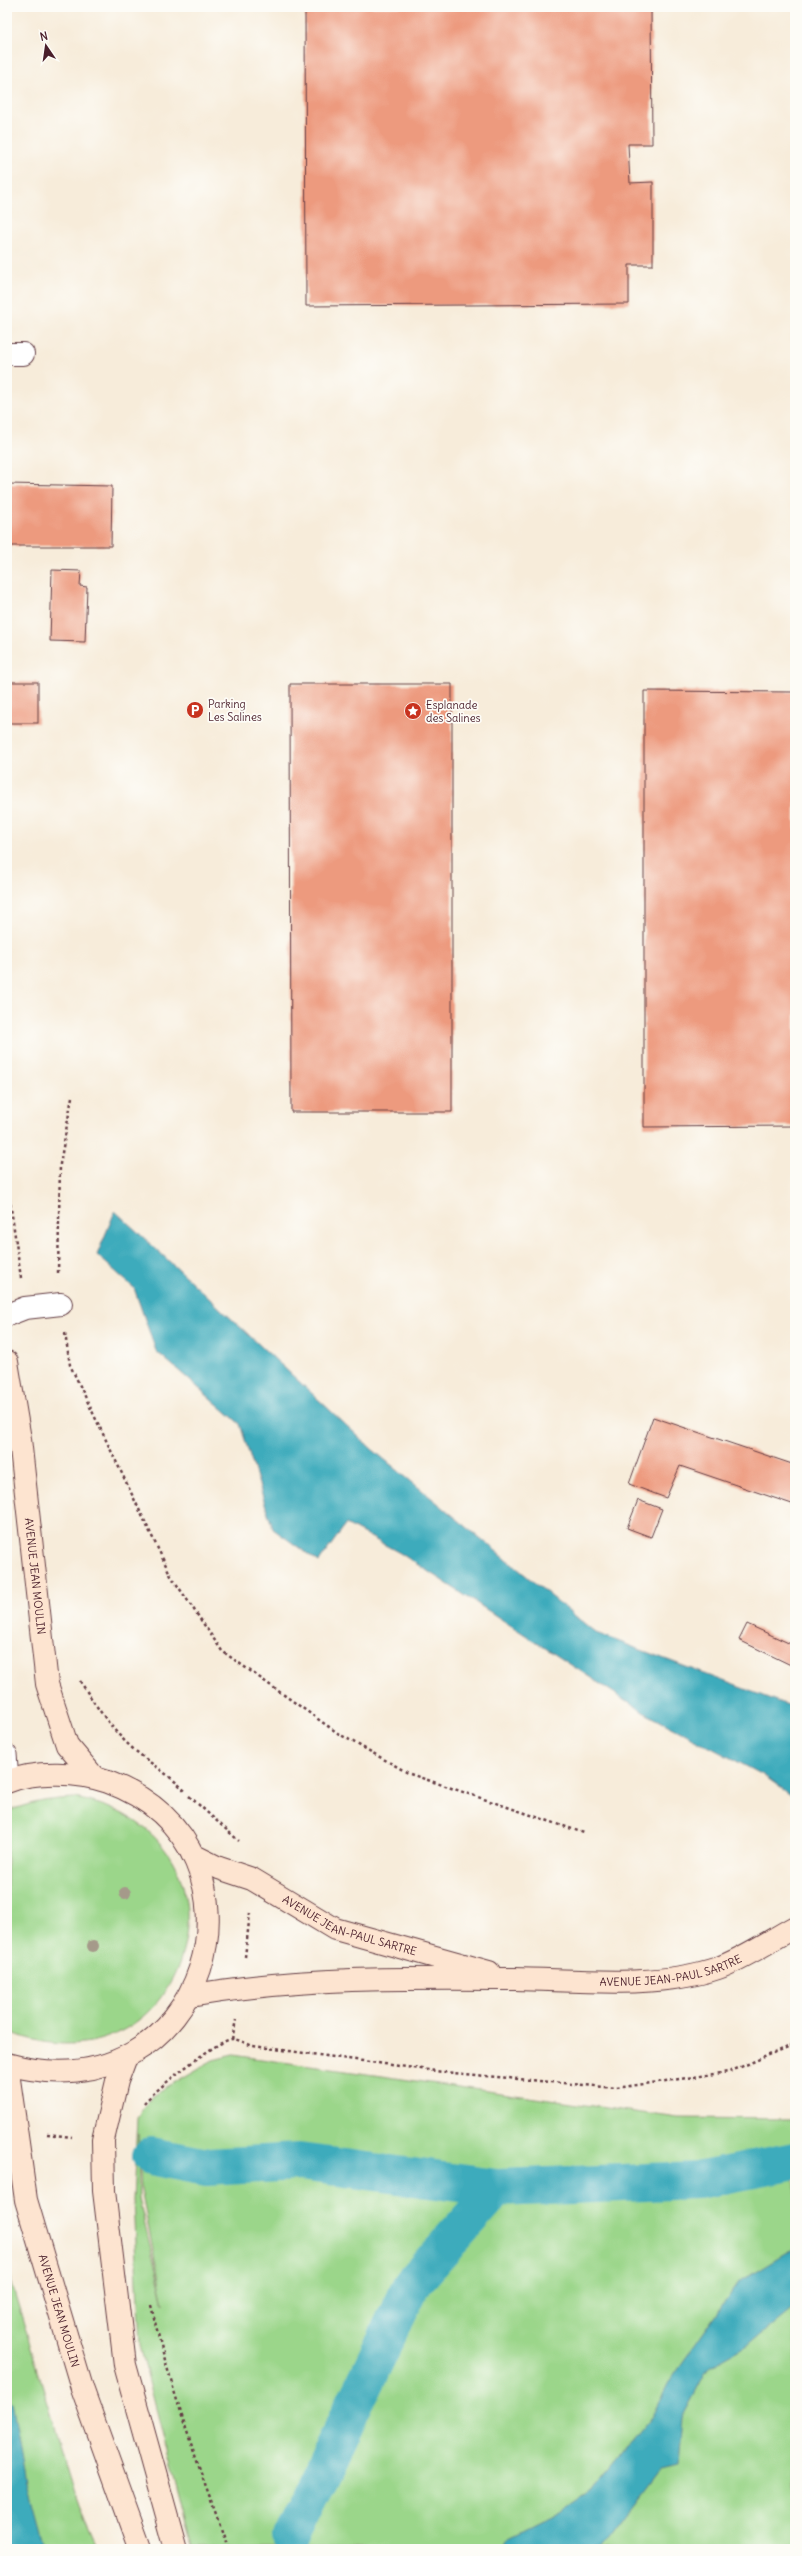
<svg xmlns="http://www.w3.org/2000/svg" width="802" height="2556" viewBox="0 0 802 2556" font-family="Delius,sans-serif">
<style>
.green{fill:#9bd68a;stroke:#727a5a;fill-rule:evenodd}
.water{fill:#3dabbc;stroke:#446574}
.lines{fill:none;stroke-linecap:round;stroke-linejoin:round}
.canal{stroke:#3dabbc;stroke-width:38}
.building{fill:#ed9a7e}
.service-casing{stroke:#643e45;stroke-width:21}
.minor-casing{stroke:#643e45;stroke-width:24}
.secondary-casing{stroke:#643e45;stroke-width:24}
.path{stroke:#643e45;stroke-width:2.5;stroke-dasharray:3 3;stroke-linecap:butt}
.service{stroke:#fff;stroke-width:19}
.minor{stroke:#fff;stroke-width:22}
.secondary{stroke:#fde4d0;stroke-width:22}
.tree{fill:#a59a8a}
.labels{text-anchor:middle;stroke-width:3.5;stroke-linejoin:round;paint-order:stroke}
.poi-label{font-size:11px;fill:#4a1f2b;stroke:#fdfcf7;text-anchor:start}
.street-label{font-size:11px;fill:#4a1f2b;stroke:#fdfcf7}
</style>
<rect width="100%" height="100%" fill="#fdfcf7"/>
<filter id="ink" filterUnits="userSpaceOnUse"><feTurbulence type="fractalNoise" baseFrequency=".025" numOctaves="2"/><feDisplacementMap in="SourceGraphic" scale="8" xChannelSelector="R" yChannelSelector="G"/><feConvolveMatrix kernelMatrix="1 2 1 2 8 2 1 2 1" color-interpolation-filters="sRGB"/></filter>
<filter id="wash" filterUnits="userSpaceOnUse"><feTurbulence type="fractalNoise" baseFrequency=".012" numOctaves="4" result="noise"/><feDisplacementMap in="SourceGraphic" scale="16" xChannelSelector="R" yChannelSelector="G"/><feGaussianBlur stdDeviation="0.9" result="paint"/><feColorMatrix in="noise" values="0 0 0 0 0 0 0 0 0 0 0 0 0 0 0 0 0 1.4 0 .05"/><feComposite in="paint" operator="in"/></filter>
<g filter="url(#wash)">
<rect width="100%" height="100%" fill="#f7ecda"/>
<!-- green -->
<g class="green">
<path d="M 75,1798 C 270,1834 187,2106 7,2031 L 7,1812 C 30,1802 50,1799 75,1798 Z"/>
<path d="M 233,2055 L 677,2118 L 795,2119 L 795,2549 L 192,2549 L 140,2346 L 133,2200 L 137,2117 L 153,2095 L 213,2060 ZM 138,2133 L 141,2190 L 164,2304 L 139,2199 Z"/>
<path d="M 7,2268 L 79,2506 L 98,2549 L 7,2549 Z"/>
</g>
<!-- water -->
<g class="water">
<path d="M 115,1211 L 373,1450 L 596,1633 L 795,1708 L 795,1798 L 763,1775 L 643,1712 L 400,1553 L 346,1524 L 319,1562 L 273,1529 L 240,1424 L 156,1351 L 134,1288 L 97,1255 Z"/>
<path d="M 795,2248 L 795,2306 L 748,2345 L 709,2367 L 682,2418 L 678,2465 L 659,2469 L 599,2549 L 504,2549 L 510,2537 L 558,2513 L 592,2489 L 653,2416 L 673,2376 L 739,2282 Z"/>
<path d="M 7,2396 L 12,2402 L 26,2483 L 44,2549 L 7,2549 Z"/>
</g>
<g class="lines">
<!-- canal -->
<g class="canal">
<path d="M 151,2156 L 207,2167 L 299,2162 L 497,2188 L 412,2284 L 291,2536"/>
<path d="M 497,2188 L 697,2180 L 795,2161"/>
</g>
</g>
<g id="blocks">
<!-- building -->
<g class="building">
<path d="M 305,7 L 651,7 L 652,144 L 628,144 L 630,183 L 653,182 L 653,265 L 629,265 L 629,304 L 306,306 Z"/>
<path d="M 7,484 L 112,486 L 111,546 L 7,546 Z"/>
<path d="M 52,570 L 81,571 L 80,586 L 87,587 L 85,642 L 50,641 Z"/>
<rect x="7" y="682" width="31" height="41"/>
<path d="M 290,684 L 452,684 L 452,1112 L 291,1112 Z"/>
<path d="M 644,691 L 795,692 L 795,1126 L 644,1127 Z"/>
<path d="M 653,1417 L 795,1465 L 795,1505 L 680,1466 L 666,1498 L 629,1484 Z"/>
<path d="M 638,1500 L 662,1509 L 651,1537 L 627,1528 Z"/>
<path d="M 747,1624 L 795,1646 L 795,1667 L 739,1640 Z"/>
</g>
</g>
</g>
<g filter="url(#ink)">
<use href="#blocks" fill-opacity="0" stroke="#643e45" stroke-width="1"/>
<g class="lines">
<!-- service casing -->
<g class="service-casing">
<path id="service" d="M 7,1754 L 9,1781"/>
</g>
<!-- minor casing -->
<g class="minor-casing">
<g id="minor">
<path d="M 7,354 L 23,354"/>
<path d="M 7,1315 L 25,1308 L 61,1304"/>
</g>
</g>
<!-- secondary casing -->
<g class="secondary-casing">
<g id="secondary">
<path id="s1" d="M 7,1362 L 20,1439 L 47,1684 L 67,1745 L 94,1777"/>
<path d="M 7,1782 C 35,1770 80,1772 108,1782 C 287,1848 208,2120 7,2064"/>
<path id="s2" d="M 193,1855 L 219,1868 L 252,1879 L 335,1929 L 489,1972"/>
<path id="s3" d="M 190,1996 C 296,1977 406,1978 515,1979 C 579,1980 656,1989 718,1968 C 743,1959 771,1940 795,1927"/>
<path d="M 126,2057 L 117,2081 L 103,2140 L 104,2191 L 125,2365 L 176,2549"/>
<path id="s4" d="M 7,2065 L 26,2200 L 82,2388 L 140,2549"/>
</g>
</g>
<!-- path -->
<g class="path">
<path d="M 7,1180 L 21,1278"/>
<path d="M 58,1273 L 60,1164 L 72,1097"/>
<path d="M 65,1333 L 70,1365 L 171,1576 L 222,1651 L 339,1734 L 410,1774 L 584,1833"/>
<path d="M 80,1681 C 95,1704 110,1728 131,1747 C 149,1763 169,1774 186,1792"/>
<path d="M 189,1796 L 239,1841"/>
<path d="M 245,1957 L 250,1913"/>
<path d="M 232,2039 L 236,2020"/>
<path d="M 144,2103 C 155,2090 217,2040 232,2039 C 238,2039 247,2044 253,2046 L 443,2072 L 616,2088 L 729,2072 L 795,2044"/>
<path d="M 47,2134 L 72,2137"/>
<path d="M 151,2305 C 170,2388 199,2469 229,2549"/>
</g>
<!-- service -->
<use href="#service" class="service"/>
<!-- minor -->
<use href="#minor" class="minor"/>
<!-- secondary -->
<use href="#secondary" class="secondary"/>
</g>
<!-- trees -->
<g class="tree">
<circle cx="125" cy="1893" r="6"/>
<circle cx="93" cy="1946" r="6"/>
</g>
</g>
<!-- icons -->
<defs>
<g id="parking-disc" transform="scale(0.9)"><circle r="9.5" fill="#c8321e" stroke="#fdfcf7"/><path d="M-3.5-5.5H1a3.5 3.5 0 0 1 0 7H-1V5.5H-3.5ZM-1-3.4V-.6H.8a1.4 1.4 0 0 0 0-2.8Z" fill="#fff"/></g>
<g id="sight-disc" transform="scale(0.9)"><circle r="9.5" fill="#c8321e" stroke="#fdfcf7"/><path d="M0-6L1.8-2.2L6-1.7L2.9 1.2L3.7 5.4L0 3.3L-3.7 5.4L-2.9 1.2L-6-1.7L-1.8-2.2Z" fill="#fff"/></g>
</defs>
<g fill-rule="evenodd">
<use href="#parking-disc" x="195" y="710"/>
<use href="#sight-disc" x="413" y="711"/>
</g>
<g class="labels">
<!-- poi labels -->
<g class="poi-label">
<text x="208" y="708">Parking<tspan x="208" dy="13">Les Salines</tspan></text>
<text x="426" y="709">Esplanade<tspan x="426" dy="13">des Salines</tspan></text>
</g>
<!-- street labels -->
<g class="street-label">
<text dy="4" stroke="none"><textPath href="#s1" startOffset="216">AVENUE JEAN MOULIN</textPath></text>
<text dy="4" stroke="none"><textPath href="#s2" startOffset="173">AVENUE JEAN-PAUL SARTRE</textPath></text>
<text dy="4" stroke="none"><textPath href="#s3" startOffset="483">AVENUE JEAN-PAUL SARTRE</textPath></text>
<text dy="4" stroke="none"><textPath href="#s4" startOffset="252">AVENUE JEAN MOULIN</textPath></text>
</g>
</g>
<!-- margin -->
<rect width="802" height="2556" fill="none" stroke="#fdfcf7" stroke-width="24"/>
<!-- north arrow -->
<g transform="translate(46 46) rotate(347)" stroke="#fdfcf7" stroke-width="3" paint-order="stroke">
<path d="M0-3L7 15L0 10L-7 15Z" fill="#4a1f2b"/>
<text y="-6" font-size="11" font-weight="bold" text-anchor="middle" fill="#4a1f2b">N</text>
</g>
</svg>
